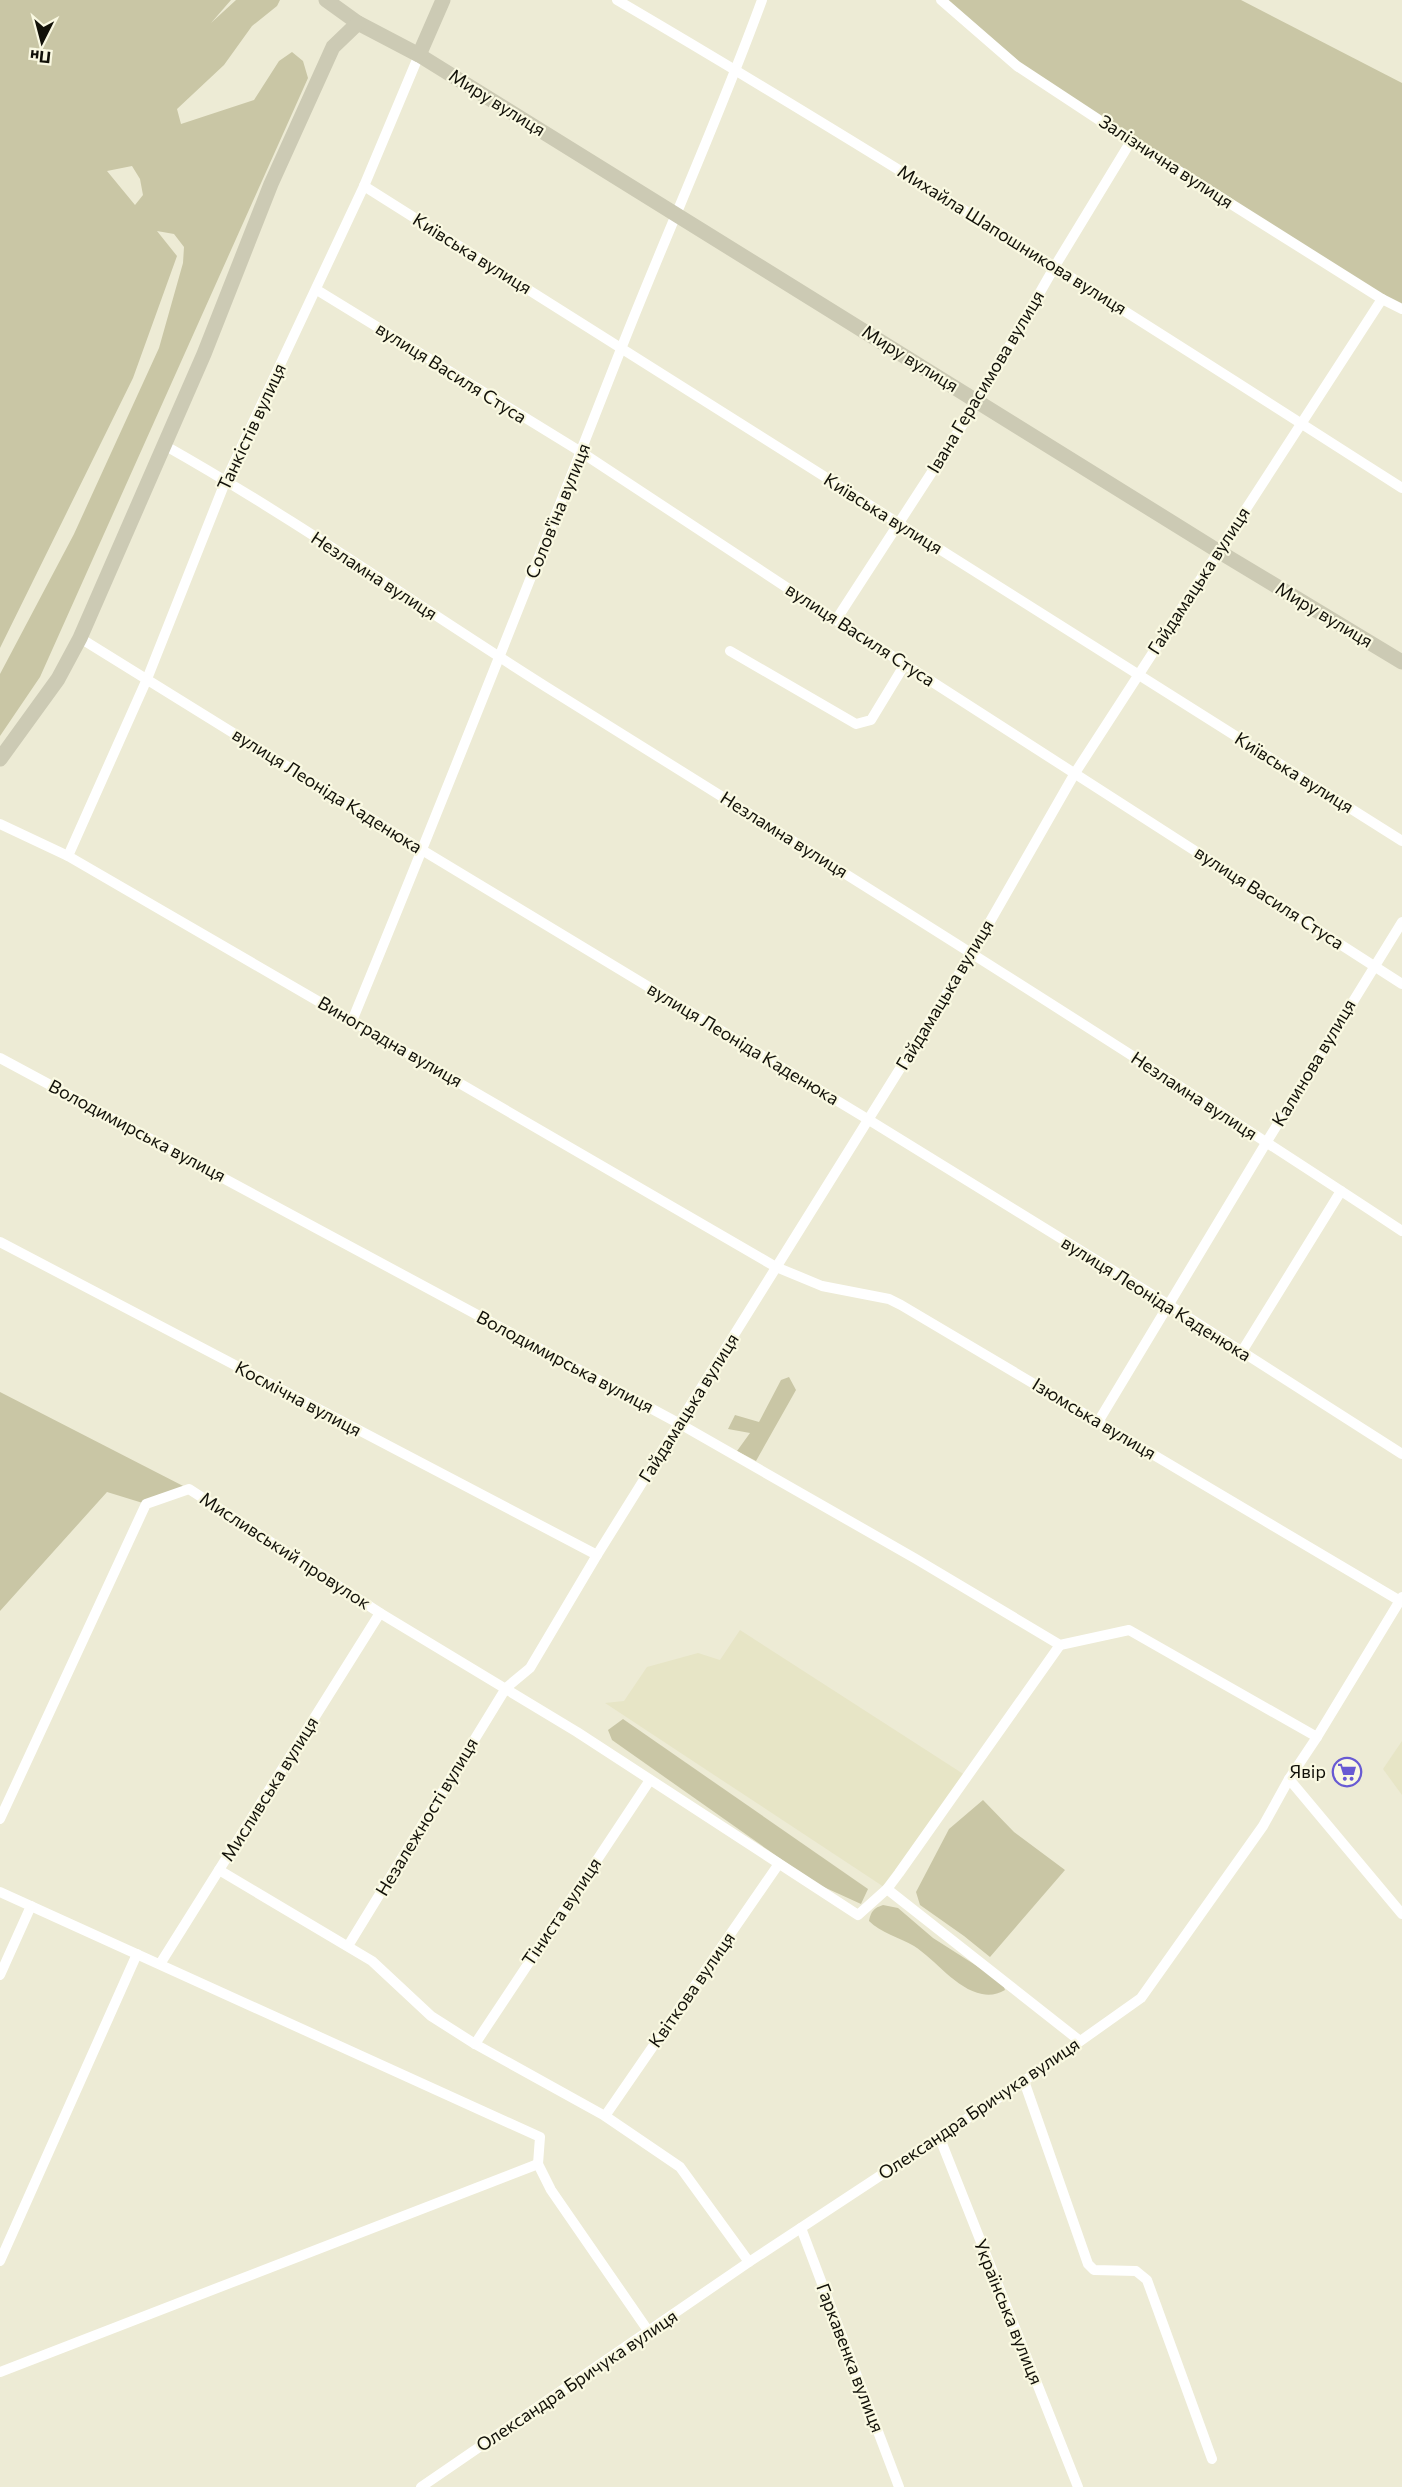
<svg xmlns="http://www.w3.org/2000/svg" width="1402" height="2487" viewBox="0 0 1402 2487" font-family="Commissioner,sans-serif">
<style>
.built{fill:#e7e5c6}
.green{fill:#c9c6a5;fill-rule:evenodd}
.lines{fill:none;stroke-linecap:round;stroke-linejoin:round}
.street{stroke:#fff;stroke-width:10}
.secondary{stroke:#cccab4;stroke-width:15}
.labels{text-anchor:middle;stroke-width:4.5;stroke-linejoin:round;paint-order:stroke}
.street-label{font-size:18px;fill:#121109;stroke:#faf9e2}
.poi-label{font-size:18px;fill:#121109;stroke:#faf9e2;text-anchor:end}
</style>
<rect width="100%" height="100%" fill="#edebd5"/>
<!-- built -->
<g class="built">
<path d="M 740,1630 L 968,1777 L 887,1889 L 605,1703 L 624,1701 L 647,1667 L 698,1653 L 720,1660 Z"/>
<path d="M 1402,1741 L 1402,1795 L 1383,1769 Z"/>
</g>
<!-- green -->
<g class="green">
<path d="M 0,0 L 231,0 L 211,23 L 236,0 L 280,0 L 277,6 L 252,26 L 224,65 L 177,109 L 181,124 L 254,100 L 279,61 L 292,52 L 303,61 L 308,78 L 40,677 L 0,736 L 0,674 L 74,534 L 159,348 L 183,263 L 184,247 L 174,234 L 157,231 L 177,256 L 133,378 L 0,648 ZM 132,166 L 140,179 L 143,195 L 135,205 L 107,171 Z"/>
<path d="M 941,0 L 1241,0 L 1402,83 L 1402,309 L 1017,66 Z"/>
<path d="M 789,1377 L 796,1390 L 756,1461 L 737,1451 L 750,1433 L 728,1429 L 735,1415 L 759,1422 L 781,1380 Z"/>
<path d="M 0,1392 L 189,1489 L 146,1504 L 107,1492 L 0,1611 Z"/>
<path d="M 623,1719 L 868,1889 L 861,1904 L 815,1883 L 612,1740 L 608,1730 Z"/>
<path d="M 983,1800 L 1014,1832 L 1065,1870 L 990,1957 L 964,1936 L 920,1905 L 916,1892 L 949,1829 Z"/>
<path d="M 883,1905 L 898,1908 L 933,1938 L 1002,1982 L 1005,1990 C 998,1994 990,1996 982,1994 C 956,1989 936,1960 914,1946 C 900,1938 880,1932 869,1921 C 871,1911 874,1908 883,1905 Z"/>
</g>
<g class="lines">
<!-- street -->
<g class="street">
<path d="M 617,0 C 883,156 1143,322 1402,488"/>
<path d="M 941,0 L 1017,66 L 1131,141 L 1382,299 L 1402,309"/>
<path d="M 364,186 L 1402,841"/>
<path d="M 317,290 L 581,452 L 836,620 L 1402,984"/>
<path d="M 164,445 C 299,521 425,611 556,693 C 840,870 1123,1047 1402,1231"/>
<path d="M 836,620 L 978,401 L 1055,266 L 1131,141"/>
<path d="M 80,638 L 422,850 L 869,1120 L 1169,1305 L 1402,1454"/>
<path d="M 730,651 L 856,724 L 871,720 L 905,664"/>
<path d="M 0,824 L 68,856 L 776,1267 L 822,1286 L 889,1299 L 901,1305 L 1400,1601"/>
<path d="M 68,856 L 147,679 L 226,480 L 364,186 L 419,55"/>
<path d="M 352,1021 C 444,798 533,573 621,349 C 667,232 719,118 762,0"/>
<path d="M 0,1058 L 680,1424 L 916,1559 L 1060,1645 L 1129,1630 L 1317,1737"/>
<path d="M 0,1242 L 597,1555"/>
<path d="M 1241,1353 L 1341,1191"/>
<path d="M 1098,1422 L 1266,1143 L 1402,922"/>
<path d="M 1289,1779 L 1402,1914"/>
<path d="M 0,1819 L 146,1504 L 189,1489 L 380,1613 L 577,1732 L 858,1915 L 887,1889 L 899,1873 L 1060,1645"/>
<path d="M 219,1870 L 372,1961 L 431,2016 L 475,2044 L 605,2116 L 680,2167 L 749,2262"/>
<path d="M 887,1889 L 1080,2041"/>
<path d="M 0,1892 L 540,2137 L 538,2164 L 551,2190 L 649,2332"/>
<path d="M 348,1946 L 506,1688 L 530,1668 L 597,1555 L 972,953 L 1075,773 L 1382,299"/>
<path d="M 160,1964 L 380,1613"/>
<path d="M 0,1975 L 31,1906"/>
<path d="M 475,2044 L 650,1780"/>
<path d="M 1024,2081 L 1088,2264 L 1094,2270 L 1136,2271 L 1147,2280 L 1212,2459"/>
<path d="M 605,2116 L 778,1865"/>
<path d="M 939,2136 L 1078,2487"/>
<path d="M 801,2228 L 899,2487"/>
<path d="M 0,2261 L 137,1954"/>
<path d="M 0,2372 L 538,2164"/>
<path d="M 421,2487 L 749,2262 L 1024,2081 L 1141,1998 L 1263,1826 L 1289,1779 L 1317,1737 L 1402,1597"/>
</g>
<!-- secondary -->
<g class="secondary">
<path d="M 326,0 L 358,23 L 419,55 L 1218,551 L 1402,662"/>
<path d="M 419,55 L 443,0"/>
<path d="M 0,759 L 58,679 L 80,638 L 204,354 L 271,184 L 333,47 L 358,23"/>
</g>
</g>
<!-- icons -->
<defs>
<g id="supermarket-ring" transform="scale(1.5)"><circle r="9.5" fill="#faf9e2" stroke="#685ad3" stroke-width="1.5"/><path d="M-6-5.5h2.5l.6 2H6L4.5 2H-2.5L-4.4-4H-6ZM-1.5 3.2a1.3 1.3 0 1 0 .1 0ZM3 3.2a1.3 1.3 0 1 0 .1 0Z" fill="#685ad3"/></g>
</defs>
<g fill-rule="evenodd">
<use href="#supermarket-ring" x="1347" y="1772"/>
</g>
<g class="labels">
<!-- street labels -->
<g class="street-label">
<text transform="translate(497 103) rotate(32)" y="6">Миру вулиця</text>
<text transform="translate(1166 162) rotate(33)" y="6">Залізнична вулиця</text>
<text transform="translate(1012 240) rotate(32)" y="6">Михайла Шапошникова вулиця</text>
<text transform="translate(472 254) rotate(32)" y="6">Київська вулиця</text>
<text transform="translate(910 359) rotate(32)" y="6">Миру вулиця</text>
<text transform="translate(451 373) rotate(32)" y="6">вулиця Василя Стуса</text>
<text transform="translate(986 382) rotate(-59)" y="6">Івана Герасимова вулиця</text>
<text transform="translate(252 427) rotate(-65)" y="6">Танкістів вулиця</text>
<text transform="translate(558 511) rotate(-68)" y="6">Солов'їна вулиця</text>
<text transform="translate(883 514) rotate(32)" y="6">Київська вулиця</text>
<text transform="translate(374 576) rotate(33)" y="6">Незламна вулиця</text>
<text transform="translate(1199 581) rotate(-57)" y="6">Гайдамацька вулиця</text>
<text transform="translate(1324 615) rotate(31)" y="6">Миру вулиця</text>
<text transform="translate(860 635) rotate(33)" y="6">вулиця Василя Стуса</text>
<text transform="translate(1294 773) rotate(32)" y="6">Київська вулиця</text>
<text transform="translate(327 791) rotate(32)" y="6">вулиця Леоніда Каденюка</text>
<text transform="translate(784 835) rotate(32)" y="6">Незламна вулиця</text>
<text transform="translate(1269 898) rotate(33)" y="6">вулиця Василя Стуса</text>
<text transform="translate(945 995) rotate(-59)" y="6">Гайдамацька вулиця</text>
<text transform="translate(390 1042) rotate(30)" y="6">Виноградна вулиця</text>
<text transform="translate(743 1044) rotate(31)" y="6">вулиця Леоніда Каденюка</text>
<text transform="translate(1314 1063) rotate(-59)" y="6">Калинова вулиця</text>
<text transform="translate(1194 1096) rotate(33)" y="6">Незламна вулиця</text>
<text transform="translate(137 1131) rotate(28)" y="6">Володимирська вулиця</text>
<text transform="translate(1156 1299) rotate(32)" y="6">вулиця Леоніда Каденюка</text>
<text transform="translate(565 1362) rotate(28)" y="6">Володимирська вулиця</text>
<text transform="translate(298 1399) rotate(28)" y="6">Космічна вулиця</text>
<text transform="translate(689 1408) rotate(-58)" y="6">Гайдамацька вулиця</text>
<text transform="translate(1094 1419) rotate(31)" y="6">Ізюмська вулиця</text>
<text transform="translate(285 1551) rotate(33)" y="6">Мисливський провулок</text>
<text transform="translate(270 1789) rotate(-58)" y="6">Мисливська вулиця</text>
<text transform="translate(427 1817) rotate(-59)" y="6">Незалежності вулиця</text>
<text transform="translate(562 1912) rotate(-56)" y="6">Тіниста вулиця</text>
<text transform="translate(692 1990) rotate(-55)" y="6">Квіткова вулиця</text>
<text transform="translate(979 2109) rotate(-34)" y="6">Олександра Бричука вулиця</text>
<text transform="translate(1008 2312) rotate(68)" y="6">Українська вулиця</text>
<text transform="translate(850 2358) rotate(69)" y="6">Гаркавенка вулиця</text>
<text transform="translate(577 2381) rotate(-34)" y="6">Олександра Бричука вулиця</text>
</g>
<!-- poi labels -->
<g class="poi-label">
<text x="1326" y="1778">Явiр</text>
</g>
</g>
<!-- north arrow -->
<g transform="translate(42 42) rotate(186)" stroke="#faf9e2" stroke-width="4.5" paint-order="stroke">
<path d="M0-4.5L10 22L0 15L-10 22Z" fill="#121109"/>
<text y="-9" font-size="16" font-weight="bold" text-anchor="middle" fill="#121109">Пн</text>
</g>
</svg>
